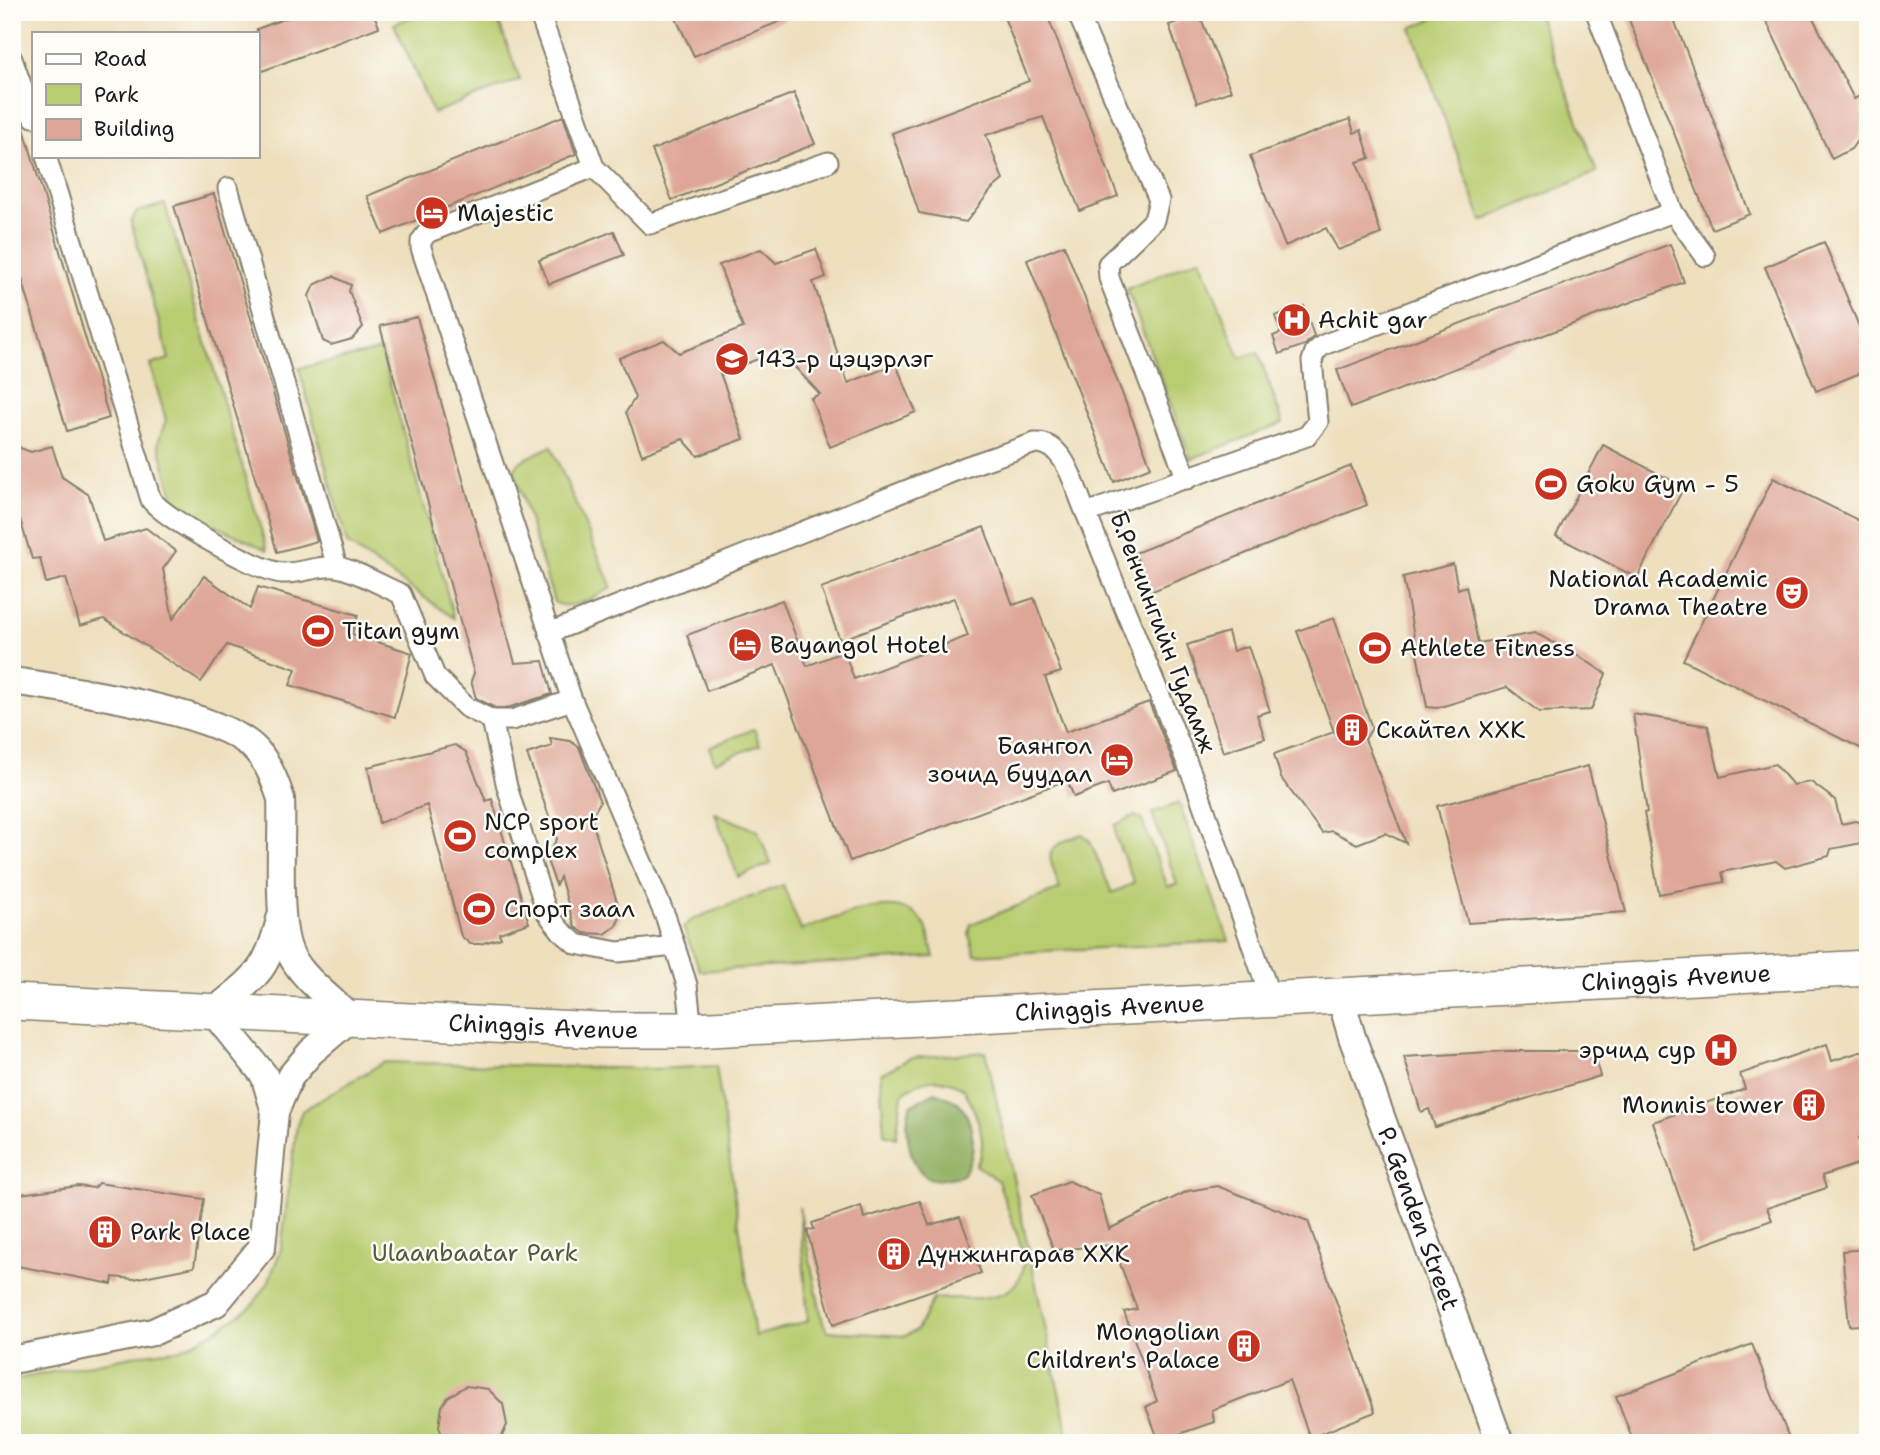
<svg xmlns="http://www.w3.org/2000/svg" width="1880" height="1455" viewBox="0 0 1880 1455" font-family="'Shantell Sans',sans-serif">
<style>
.green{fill:#b8cc70;stroke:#6a7446;stroke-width:2}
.forest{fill:#92b062;stroke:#57663f;stroke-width:2}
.building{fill:#dea696}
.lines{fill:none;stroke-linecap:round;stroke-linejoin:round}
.street-casing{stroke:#857e6c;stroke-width:23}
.secondary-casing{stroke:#857e6c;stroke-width:30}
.highway-casing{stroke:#857e6c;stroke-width:38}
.street{stroke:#fff;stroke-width:19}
.secondary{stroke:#fff;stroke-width:26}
.highway{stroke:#fff;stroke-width:35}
.labels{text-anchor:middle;stroke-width:5;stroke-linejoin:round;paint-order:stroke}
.poi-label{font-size:24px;fill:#1c1c1c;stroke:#fdfcf7;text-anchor:start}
.street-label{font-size:24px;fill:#1c1c1c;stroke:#fdfcf7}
.park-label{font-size:24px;fill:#535a39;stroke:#fdfcf7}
</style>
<rect width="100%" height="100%" fill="#fdfcf7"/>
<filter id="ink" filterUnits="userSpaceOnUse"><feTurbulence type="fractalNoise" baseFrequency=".0143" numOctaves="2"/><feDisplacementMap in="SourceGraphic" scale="14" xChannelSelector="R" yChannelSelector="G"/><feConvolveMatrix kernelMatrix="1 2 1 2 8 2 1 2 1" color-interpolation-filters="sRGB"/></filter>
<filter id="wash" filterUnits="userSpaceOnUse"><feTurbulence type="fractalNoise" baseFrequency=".00686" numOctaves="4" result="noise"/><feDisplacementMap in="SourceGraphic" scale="28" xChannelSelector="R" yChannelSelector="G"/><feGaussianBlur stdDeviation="1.57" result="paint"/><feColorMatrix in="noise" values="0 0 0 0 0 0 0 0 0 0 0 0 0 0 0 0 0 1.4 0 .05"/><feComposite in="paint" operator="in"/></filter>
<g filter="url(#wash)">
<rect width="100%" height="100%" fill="#eedfbd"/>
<!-- green -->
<g class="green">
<path d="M 423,12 L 495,12 L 520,80 L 433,113 L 394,24 Z"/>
<path d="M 1449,12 L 1537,12 L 1597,172 L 1482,221 L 1411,28 Z"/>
<path d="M 165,204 L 267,550 L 210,523 L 174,500 L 158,442 L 166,420 L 150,365 L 169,359 L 131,222 L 136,212 Z"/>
<path d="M 1200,258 L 1240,358 L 1258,352 L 1283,423 L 1191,459 L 1127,289 Z"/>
<path d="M 381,351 L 454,618 L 347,544 L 299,368 Z"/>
<path d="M 551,446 L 612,588 C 596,595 571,613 554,602 L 514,470 L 521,461 Z"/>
<path d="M 754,729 L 760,745 L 715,762 L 709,747 Z"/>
<path d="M 1179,803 L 1229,941 L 975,955 L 969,934 L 971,924 L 1060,889 C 1048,851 1040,850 1082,834 L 1090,841 L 1112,893 L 1134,883 L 1116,838 L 1115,825 L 1134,816 L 1141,818 L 1168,887 L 1177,884 L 1152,813 Z"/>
<path d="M 715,813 L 758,831 L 771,864 L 738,877 Z"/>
<path d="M 783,885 L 801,930 C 832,920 902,886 925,925 C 930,934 931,947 934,957 L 700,971 L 683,927 L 693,919 Z"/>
<path d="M 986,1052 L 1070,1443 L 12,1443 L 12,1380 L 137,1355 L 181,1349 L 212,1333 L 252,1306 L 268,1283 L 281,1249 L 297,1124 L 302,1111 L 384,1062 L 655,1069 L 716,1066 L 755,1336 L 808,1321 L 799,1207 L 823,1323 L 828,1331 L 905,1336 L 917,1330 L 933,1299 C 969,1295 1022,1310 1025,1257 L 998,1181 L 976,1165 C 991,1143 975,1111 964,1089 C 941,1075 923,1077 902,1094 L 896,1138 L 884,1134 L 880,1074 L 910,1058 Z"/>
</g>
<!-- forest -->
<path class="forest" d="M 935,1092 L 958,1102 C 975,1122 979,1156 961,1176 C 952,1177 942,1181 933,1179 C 909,1175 902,1123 911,1105 Z"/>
<g id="blocks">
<!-- building -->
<g class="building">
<path d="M 302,12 L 373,12 L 379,27 L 257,73 L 257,29 Z"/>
<path d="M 673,12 L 801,12 L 801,13 L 694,56 Z"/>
<path d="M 1002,12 L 1046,12 L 1118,196 L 1080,211 L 1043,117 L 986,135 L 1003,180 L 992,189 L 966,222 L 919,213 L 892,133 L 1029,81 Z"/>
<path d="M 1626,12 L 1671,12 L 1750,214 L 1712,229 Z"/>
<path d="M 1762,12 L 1810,12 L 1854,99 L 1860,96 L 1863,123 L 1859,138 L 1851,149 L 1832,159 Z"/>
<path d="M 1199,14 L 1231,91 L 1197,103 L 1169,25 Z"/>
<path d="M 794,93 L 815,144 L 672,200 L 652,150 Z"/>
<path d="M 12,107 L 16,107 L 22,122 L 109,418 L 67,431 L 12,245 Z"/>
<path d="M 563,116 L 576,154 L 383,234 L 367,196 Z"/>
<path d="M 1350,119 L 1354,133 L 1361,130 L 1370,158 L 1357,162 L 1381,234 L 1338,250 L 1326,228 L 1285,246 L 1250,156 Z"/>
<path d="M 214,194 L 317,541 L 277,552 L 174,206 Z"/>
<path d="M 614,231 L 624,255 L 549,284 L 539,260 Z"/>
<path d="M 1824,242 L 1868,348 L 1868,370 L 1816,391 L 1765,267 Z"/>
<path d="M 1670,244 L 1684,282 L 1351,408 L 1337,370 Z"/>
<path d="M 1064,245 L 1151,467 L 1114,482 L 1027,260 Z"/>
<path d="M 761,249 L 776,263 L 816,249 L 826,277 L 813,282 L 848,383 L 896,364 L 916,412 L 830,447 L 811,398 L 820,394 L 780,351 L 720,373 L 744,439 L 698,456 L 683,439 L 642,455 L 626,412 L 635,398 L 619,358 L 664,340 L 679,353 L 743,328 L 719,265 Z"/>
<path d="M 333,276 L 351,285 L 349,291 L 363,327 L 352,339 L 331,345 L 323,341 L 309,296 L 314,285 Z"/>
<path d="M 1304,306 L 1314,336 L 1305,345 L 1279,354 L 1273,336 L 1281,333 L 1275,316 Z"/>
<path d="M 417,317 L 515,663 L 543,661 L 552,694 L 507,708 L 495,708 L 476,698 L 471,681 L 474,673 L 380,326 Z"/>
<path d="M 12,445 L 31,452 L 52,446 L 62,477 L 89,495 L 103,541 L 146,528 L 176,551 L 163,569 L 173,619 L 204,576 L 250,609 L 258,587 L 358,615 L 352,634 L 412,653 L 395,717 L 290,685 L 296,669 L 227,645 L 201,682 L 104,619 L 80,626 L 66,578 L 46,583 L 40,558 L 32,559 L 12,493 Z"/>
<path d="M 1603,445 L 1684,487 L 1637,578 L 1556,536 Z"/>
<path d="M 1351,466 L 1367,505 L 1150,592 L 1135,553 Z"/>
<path d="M 1773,478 L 1868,525 L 1868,752 L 1683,660 Z"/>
<path d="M 984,527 L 1013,605 L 1034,598 L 1061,672 L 1045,677 L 1066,732 L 1149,702 L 1177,771 L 1112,795 L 1108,784 L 1074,797 L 1067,780 L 850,861 L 775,665 L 707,691 L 687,635 L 782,600 L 807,666 L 844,651 L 854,679 L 968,636 L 954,598 L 840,640 L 821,588 Z"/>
<path d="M 1453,564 L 1458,589 L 1466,586 L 1478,643 L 1535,633 L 1576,654 L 1606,674 L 1591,710 L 1539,712 L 1507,687 L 1437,708 L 1427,707 L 1403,577 Z"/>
<path d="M 1334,618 L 1372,728 L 1365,739 L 1406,843 L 1385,833 L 1357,844 L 1332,831 L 1322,833 L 1281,778 L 1274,754 L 1334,732 L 1297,631 Z"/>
<path d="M 1228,632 L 1233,651 L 1248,646 L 1270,711 L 1257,715 L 1265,738 L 1223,752 L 1187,645 Z"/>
<path d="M 1633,714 L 1708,726 L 1720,777 L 1775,764 L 1793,785 L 1811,782 L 1835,800 L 1841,824 L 1855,821 L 1868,824 L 1868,837 L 1861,843 L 1831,849 L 1829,856 L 1785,868 L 1776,861 L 1722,872 L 1724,882 L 1659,894 L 1644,813 L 1647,812 Z"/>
<path d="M 550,738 L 570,741 L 579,747 L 600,802 L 591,818 L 621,915 L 616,926 L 605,934 L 584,933 L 575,927 L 560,877 L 556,885 L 546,858 L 557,839 L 527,754 L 552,746 Z"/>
<path d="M 455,745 L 466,752 L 486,801 L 492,799 L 529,923 L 499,933 L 501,938 L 480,944 L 470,944 L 461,936 L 427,805 L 379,823 L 368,767 Z"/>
<path d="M 1588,766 L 1626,912 L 1468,923 L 1437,806 Z"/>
<path d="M 1827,1044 L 1832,1061 L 1863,1051 L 1868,1065 L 1868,1135 L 1859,1138 L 1866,1161 L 1822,1176 L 1826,1188 L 1767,1208 L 1772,1220 L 1697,1247 L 1653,1122 L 1745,1089 L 1740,1074 Z"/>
<path d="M 1507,1051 L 1593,1051 L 1600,1076 L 1435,1127 L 1429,1109 L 1421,1112 L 1404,1057 Z"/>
<path d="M 1069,1181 L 1099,1195 L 1109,1229 L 1188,1191 L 1217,1186 L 1308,1221 L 1375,1412 L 1310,1438 L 1289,1380 L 1212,1410 L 1214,1422 L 1159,1441 L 1146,1407 L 1157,1401 L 1124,1312 L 1137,1309 L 1113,1245 L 1054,1250 L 1032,1195 Z"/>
<path d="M 98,1183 L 204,1199 L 194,1267 L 134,1279 L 113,1277 L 112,1284 L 12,1265 L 12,1195 L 78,1186 L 94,1188 Z"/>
<path d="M 920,1201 L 929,1225 L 960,1217 L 981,1273 L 833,1325 L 807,1231 L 814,1229 L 812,1223 L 861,1206 L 864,1218 Z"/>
<path d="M 1868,1249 L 1868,1324 L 1849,1326 L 1842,1251 Z"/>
<path d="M 1752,1344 L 1791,1443 L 1634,1443 L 1616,1396 Z"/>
<path d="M 466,1386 L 488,1389 L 503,1404 L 507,1425 L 499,1443 L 448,1443 L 443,1437 L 439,1427 L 442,1406 L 448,1397 Z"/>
</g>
</g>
</g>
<g filter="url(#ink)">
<use href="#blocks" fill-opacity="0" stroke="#857e6c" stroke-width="2"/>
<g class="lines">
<!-- street casing -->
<g class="street-casing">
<g id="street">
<path d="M 539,12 L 594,167 L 650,224 L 828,162"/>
<path d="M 1077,12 L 1159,200 L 1154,220 L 1108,264 L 1109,278 L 1187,479"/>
<path d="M 1596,12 L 1673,212 L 1705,256"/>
<path d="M 12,59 L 33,117"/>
<path d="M 46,156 L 151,500 C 166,519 258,571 282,573 C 300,574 318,565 336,567 C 354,569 384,587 401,594 L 435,676 L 466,707 L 492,720 L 512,720 L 572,700"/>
<path d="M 594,167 L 427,233 L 421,241 L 421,248 L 572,700 L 666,918 L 687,985 L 692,1030"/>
<path d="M 228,188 L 337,567"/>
<path d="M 549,633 L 965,467 L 1035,443 C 1066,441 1075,490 1086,513"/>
<path d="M 492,720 L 507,787 L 547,913 L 561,931 L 576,944 L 618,952 L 675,946"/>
<path d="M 1271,999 L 1196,785 L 1086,513 L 1307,436 L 1318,422 L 1312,361 L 1315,352 L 1323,345 L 1673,212"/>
</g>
</g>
<!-- secondary casing -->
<g class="secondary-casing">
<g id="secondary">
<path d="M 12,681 C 67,689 223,711 257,751 C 269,764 276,783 281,799 C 283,837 275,925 291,955 C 304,980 331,998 351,1018 L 311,1052 L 290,1077 L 275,1112 L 262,1247 L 216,1303 L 153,1332 L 12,1360"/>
<path id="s1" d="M 1340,996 L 1352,1037 L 1500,1443"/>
<path d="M 275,1112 L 264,1075 L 213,1012 C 255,977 267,973 280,919"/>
</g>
</g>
<!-- highway casing -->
<g class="highway-casing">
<g id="highway">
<path id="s2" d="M 12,1002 L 599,1030 L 692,1030 L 1868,968"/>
</g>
</g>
<!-- street -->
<use href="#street" class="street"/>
<!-- secondary -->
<use href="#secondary" class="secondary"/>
<!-- highway -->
<use href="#highway" class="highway"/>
</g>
</g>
<!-- icons -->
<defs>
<g id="hotel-disc" transform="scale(1.75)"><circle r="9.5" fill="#c8321e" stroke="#fdfcf7"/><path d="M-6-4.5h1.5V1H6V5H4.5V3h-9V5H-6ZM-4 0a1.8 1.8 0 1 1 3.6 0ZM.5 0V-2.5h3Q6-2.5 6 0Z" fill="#fff"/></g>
<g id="hospital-disc" transform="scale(1.75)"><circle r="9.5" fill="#c8321e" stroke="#fdfcf7"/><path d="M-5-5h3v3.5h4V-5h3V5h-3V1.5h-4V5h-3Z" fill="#fff"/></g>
<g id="school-disc" transform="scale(1.75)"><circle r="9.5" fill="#c8321e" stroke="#fdfcf7"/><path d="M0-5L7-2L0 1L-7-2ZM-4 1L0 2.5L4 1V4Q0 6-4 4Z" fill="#fff"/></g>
<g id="stadium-disc" transform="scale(1.75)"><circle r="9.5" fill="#c8321e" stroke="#fdfcf7"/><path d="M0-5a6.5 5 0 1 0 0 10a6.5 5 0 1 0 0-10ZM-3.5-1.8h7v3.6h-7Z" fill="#fff"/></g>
<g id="theatre-disc" transform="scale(1.75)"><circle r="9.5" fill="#c8321e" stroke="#fdfcf7"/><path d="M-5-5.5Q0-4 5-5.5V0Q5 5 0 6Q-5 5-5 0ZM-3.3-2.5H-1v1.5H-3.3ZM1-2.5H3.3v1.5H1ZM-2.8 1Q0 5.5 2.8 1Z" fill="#fff"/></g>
<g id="building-disc" transform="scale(1.75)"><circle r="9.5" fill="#c8321e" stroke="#fdfcf7"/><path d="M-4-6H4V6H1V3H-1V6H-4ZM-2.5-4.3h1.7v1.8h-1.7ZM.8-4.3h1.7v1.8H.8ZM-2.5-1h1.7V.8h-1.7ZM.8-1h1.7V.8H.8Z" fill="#fff"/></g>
</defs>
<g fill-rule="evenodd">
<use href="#hotel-disc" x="432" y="213"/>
<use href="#hospital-disc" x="1294" y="320"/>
<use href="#school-disc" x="732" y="359"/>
<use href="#stadium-disc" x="1551" y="484"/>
<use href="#theatre-disc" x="1792" y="593"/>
<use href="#stadium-disc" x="318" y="631"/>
<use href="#hotel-disc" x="745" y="645"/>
<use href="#stadium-disc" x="1375" y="648"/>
<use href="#building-disc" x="1352" y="730"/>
<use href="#hotel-disc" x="1117" y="760"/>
<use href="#stadium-disc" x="460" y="836"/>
<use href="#stadium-disc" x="479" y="909"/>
<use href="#hospital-disc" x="1721" y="1050"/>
<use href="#building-disc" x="1809" y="1105"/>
<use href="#building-disc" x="105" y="1232"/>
<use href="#building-disc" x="894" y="1254"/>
<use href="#building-disc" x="1244" y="1346"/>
</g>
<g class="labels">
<!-- poi labels -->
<g class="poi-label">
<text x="457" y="221">Majestic</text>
<text x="1318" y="328">Achit gar</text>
<text x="756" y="367">143-р цэцэрлэг</text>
<text x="1576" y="492">Goku Gym - 5</text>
<text x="1768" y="587" text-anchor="end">National Academic<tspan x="1768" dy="28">Drama Theatre</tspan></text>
<text x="342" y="639">Titan gym</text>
<text x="770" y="653">Bayangol Hotel</text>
<text x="1400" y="656">Athlete Fitness</text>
<text x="1376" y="738">Скайтел ХХК</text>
<text x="1092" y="754" text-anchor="end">Баянгол<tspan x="1092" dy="28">зочид буудал</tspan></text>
<text x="484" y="830">NCP sport<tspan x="484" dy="28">complex</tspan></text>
<text x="504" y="917">Спорт заал</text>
<text x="1696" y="1058" text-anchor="end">эрчид сур</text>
<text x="1784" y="1113" text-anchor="end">Monnis tower</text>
<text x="130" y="1240">Park Place</text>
<text x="918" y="1262">Дүнжингарав ХХК</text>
<text x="1220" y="1340" text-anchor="end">Mongolian<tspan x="1220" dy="28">Children's Palace</tspan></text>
</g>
<!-- street labels -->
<g class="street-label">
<text transform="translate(1163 632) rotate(69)" y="8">Б.Ренчингийн Гудамж</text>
<text dy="8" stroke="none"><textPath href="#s2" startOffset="1666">Chinggis Avenue</textPath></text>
<text dy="8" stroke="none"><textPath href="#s2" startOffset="1099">Chinggis Avenue</textPath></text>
<text dy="8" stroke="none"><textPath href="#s2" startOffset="532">Chinggis Avenue</textPath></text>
<text dy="8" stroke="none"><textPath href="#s1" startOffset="236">P. Genden Street</textPath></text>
</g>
<!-- park labels -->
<g class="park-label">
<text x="475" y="1261">Ulaanbaatar Park</text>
</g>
</g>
<!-- margin -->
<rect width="1880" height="1455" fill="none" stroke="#fdfcf7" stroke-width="42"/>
<!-- legend -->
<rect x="32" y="32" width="228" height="126" fill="#fdfcf7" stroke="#a3a29f" stroke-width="2"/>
<rect x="46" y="54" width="35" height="10" fill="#ffffff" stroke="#a3a29f" stroke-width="2"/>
<text x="94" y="66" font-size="21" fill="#1c1c1c">Road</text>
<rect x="46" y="84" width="35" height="21" fill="#b8cc70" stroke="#a3a29f" stroke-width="2"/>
<text x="94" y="102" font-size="21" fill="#1c1c1c">Park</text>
<rect x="46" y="119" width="35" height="21" fill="#dea696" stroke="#a3a29f" stroke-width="2"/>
<text x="94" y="136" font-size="21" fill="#1c1c1c">Building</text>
</svg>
